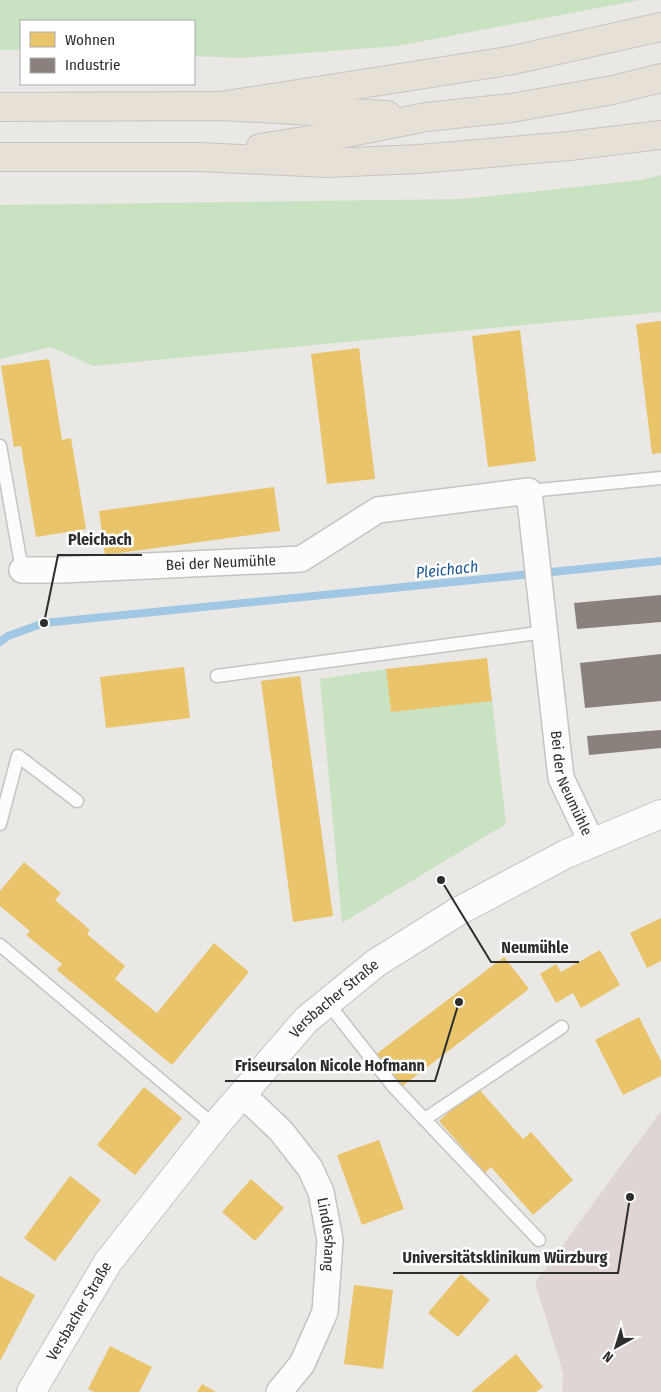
<svg xmlns="http://www.w3.org/2000/svg" width="661" height="1392" viewBox="0 0 661 1392" font-family="'Fira Sans Condensed',sans-serif">
<style>
.medical{fill:#dfd6d4}
.green{fill:#c9e2c1}
.homes{fill:#e9c46a}
.industry{fill:#8a817c}
.lines{fill:none;stroke-linecap:round;stroke-linejoin:round}
.stream{stroke:#a0c7e3;stroke-width:8}
.lane-casing{stroke:#c4c4c3;stroke-width:15}
.street-casing{stroke:#c4c4c3;stroke-width:28}
.secondary-casing{stroke:#c4c4c3;stroke-width:30}
.highway-casing{stroke:#c6c5c3;stroke-width:30}
.lane{stroke:#fcfcfb;stroke-width:12}
.street{stroke:#fcfcfb;stroke-width:25}
.secondary{stroke:#fcfcfb;stroke-width:28}
.highway{stroke:#e7e0d7;stroke-width:28}
.labels{text-anchor:middle;stroke-width:5;stroke-linejoin:round;paint-order:stroke}
.street-label{font-size:15px;fill:#2d2d2d;stroke:#fff}
.water-label{font-size:16px;font-style:italic;fill:#1c5791;stroke:#fff}
.leader{fill:none;stroke:#2d2d2d;stroke-width:2}
.callout-dot{fill:#2d2d2d;stroke:#fff;stroke-width:2}
.callout-label{font-size:16px;text-anchor:middle;font-weight:bold;fill:#2d2d2d;stroke:#fff;stroke-width:5;stroke-linejoin:round;paint-order:stroke}
</style>
<rect width="100%" height="100%" fill="#eae8e4"/>
<!-- medical -->
<path class="medical" d="M 661,1111 L 661,1392 L 562,1392 L 563,1372 L 535,1283 Z"/>
<!-- green -->
<g class="green">
<path d="M 0,0 L 640,0 L 397,46 L 241,58 L 194,56 L 194,21 L 21,21 L 21,50 L 0,50 Z"/>
<path d="M 661,175 L 661,312 L 93,366 L 51,347 L 0,359 L 0,205 L 463,199 L 641,180 Z"/>
<path d="M 386,669 L 391,711 L 492,701 L 506,824 L 342,923 L 320,679 Z"/>
</g>
<!-- homes -->
<g class="homes">
<path d="M 661,321 L 661,453 L 652,454 L 636,324 Z"/>
<path d="M 520,330 L 536,461 L 488,467 L 472,336 Z"/>
<path d="M 359,348 L 375,479 L 327,484 L 311,354 Z"/>
<path d="M 49,359 L 62,440 L 71,438 L 86,529 L 36,537 L 21,446 L 14,447 L 1,366 Z"/>
<path d="M 274,487 L 280,531 L 105,555 L 99,511 Z"/>
<path d="M 487,658 L 492,701 L 391,712 L 386,669 Z"/>
<path d="M 184,667 L 190,718 L 106,728 L 100,677 Z"/>
<path d="M 300,676 L 333,916 L 293,922 L 261,681 Z"/>
<path d="M 24,862 L 61,893 L 55,900 L 90,930 L 87,934 L 125,966 L 115,979 L 157,1013 L 214,943 L 249,972 L 172,1065 L 57,970 L 62,964 L 26,935 L 30,931 L 0,906 L 0,891 Z"/>
<path d="M 661,918 L 661,961 L 647,968 L 630,933 Z"/>
<path d="M 600,950 L 620,985 L 581,1008 L 573,993 L 556,1003 L 540,974 L 556,964 L 561,972 Z"/>
<path d="M 504,957 L 529,989 L 400,1088 L 375,1055 Z"/>
<path d="M 639,1017 L 661,1061 L 661,1076 L 623,1095 L 595,1040 Z"/>
<path d="M 144,1087 L 182,1118 L 135,1175 L 97,1145 Z"/>
<path d="M 477,1087 L 523,1139 L 531,1132 L 573,1180 L 533,1215 L 491,1167 L 485,1173 L 439,1121 Z"/>
<path d="M 379,1140 L 404,1209 L 362,1225 L 337,1155 Z"/>
<path d="M 70,1176 L 101,1200 L 55,1261 L 24,1238 Z"/>
<path d="M 251,1179 L 284,1208 L 255,1241 L 222,1212 Z"/>
<path d="M 461,1274 L 490,1300 L 458,1337 L 428,1313 Z"/>
<path d="M 0,1276 L 35,1295 L 0,1361 Z"/>
<path d="M 354,1285 L 393,1290 L 383,1369 L 344,1364 Z"/>
<path d="M 110,1346 L 152,1367 L 139,1392 L 94,1392 L 88,1389 Z"/>
<path d="M 516,1354 L 543,1387 L 536,1392 L 471,1392 Z"/>
<path d="M 202,1384 L 216,1392 L 197,1392 Z"/>
</g>
<!-- industry -->
<g class="industry">
<path d="M 661,595 L 661,622 L 577,629 L 574,603 Z"/>
<path d="M 661,654 L 661,701 L 585,708 L 580,663 Z"/>
<path d="M 661,730 L 661,748 L 589,755 L 587,736 Z"/>
</g>
<g class="lines">
<!-- stream -->
<path class="stream" d="M 0,642 L 8,636 L 44,623 L 661,561"/>
<!-- lane casing -->
<g class="lane-casing">
<g id="lane">
<path d="M 0,446 L 22,570"/>
<path d="M 529,491 L 661,478"/>
<path d="M 217,676 L 545,632"/>
<path d="M 0,824 L 18,756 L 77,801"/>
<path d="M 0,945 L 215,1126"/>
<path d="M 327,1002 L 393,1086 L 539,1240"/>
<path d="M 425,1119 L 562,1027"/>
</g>
</g>
<!-- street casing -->
<g class="street-casing">
<g id="street">
<path id="s1" d="M 22,570 L 61,570 L 301,559 L 378,510 L 529,491 L 561,778 L 592,843"/>
<path id="s2" d="M 242,1094 L 281,1131 L 310,1168 L 321,1192 L 330,1240 L 325,1312 L 302,1364 L 279,1392"/>
</g>
</g>
<!-- secondary casing -->
<g class="secondary-casing">
<g id="secondary">
<path id="s3" d="M 31,1392 L 108,1262 L 215,1126 L 306,1020 L 376,963 L 457,912 L 566,854 L 661,814"/>
</g>
</g>
<!-- highway casing -->
<g class="highway-casing">
<g id="highway">
<path d="M 221,106 L 508,61 L 661,27"/>
<path d="M 0,107 L 221,106 L 387,115"/>
<path d="M 260,148 L 316,139 L 426,117 L 511,108 L 613,90 L 661,78"/>
<path d="M 0,157 L 199,157 L 327,163 L 419,159 L 569,146 L 661,135"/>
</g>
</g>
<!-- lane -->
<use href="#lane" class="lane"/>
<!-- street -->
<use href="#street" class="street"/>
<!-- secondary -->
<use href="#secondary" class="secondary"/>
<!-- highway -->
<use href="#highway" class="highway"/>
</g>
<g class="labels">
<!-- street labels -->
<g class="street-label">
<text dy="5" stroke="none"><textPath href="#s1" startOffset="199">Bei der Neumühle</textPath></text>
<text dy="5" stroke="none"><textPath href="#s1" startOffset="819">Bei der Neumühle</textPath></text>
<text dy="5" stroke="none"><textPath href="#s3" startOffset="499">Versbacher Straße</textPath></text>
<text dy="5" stroke="none"><textPath href="#s2" startOffset="170">Lindleshang</textPath></text>
<text dy="5" stroke="none"><textPath href="#s3" startOffset="94">Versbacher Straße</textPath></text>
</g>
<!-- water labels -->
<g class="water-label">
<text transform="translate(447 569) rotate(-6)" y="6">Pleichach</text>
</g>
</g>
<!-- callouts -->
<path class="leader" d="M44 623L58 555H142M441 880L491 962H579M459 1002L435 1081H225M630 1197L618 1273H393"/>
<g class="callout-dot">
<circle cx="44" cy="623" r="5"/>
<circle cx="441" cy="880" r="5"/>
<circle cx="459" cy="1002" r="5"/>
<circle cx="630" cy="1197" r="5"/>
</g>
<g class="callout-label">
<text x="100" y="545">Pleichach</text>
<text x="535" y="953">Neumühle</text>
<text x="330" y="1071">Friseursalon Nicole Hofmann</text>
<text x="505" y="1263">Universitätsklinikum Würzburg</text>
</g>
<!-- legend -->
<rect x="20" y="20" width="175" height="65" fill="#ffffff" stroke="#ababab"/>
<rect x="30" y="32" width="25" height="15" fill="#e9c46a" stroke="#ababab"/>
<text x="65" y="45" font-size="15" fill="#2d2d2d">Wohnen</text>
<rect x="30" y="58" width="25" height="15" fill="#8a817c" stroke="#ababab"/>
<text x="65" y="70" font-size="15" fill="#2d2d2d">Industrie</text>
<!-- north arrow -->
<g transform="translate(616 1347) rotate(219)" stroke="#ffffff" stroke-width="4" paint-order="stroke">
<path d="M0-4L9 19L0 12L-9 19Z" fill="#2d2d2d"/>
<text y="-8" font-size="14" font-weight="bold" text-anchor="middle" fill="#2d2d2d">N</text>
</g>
</svg>
